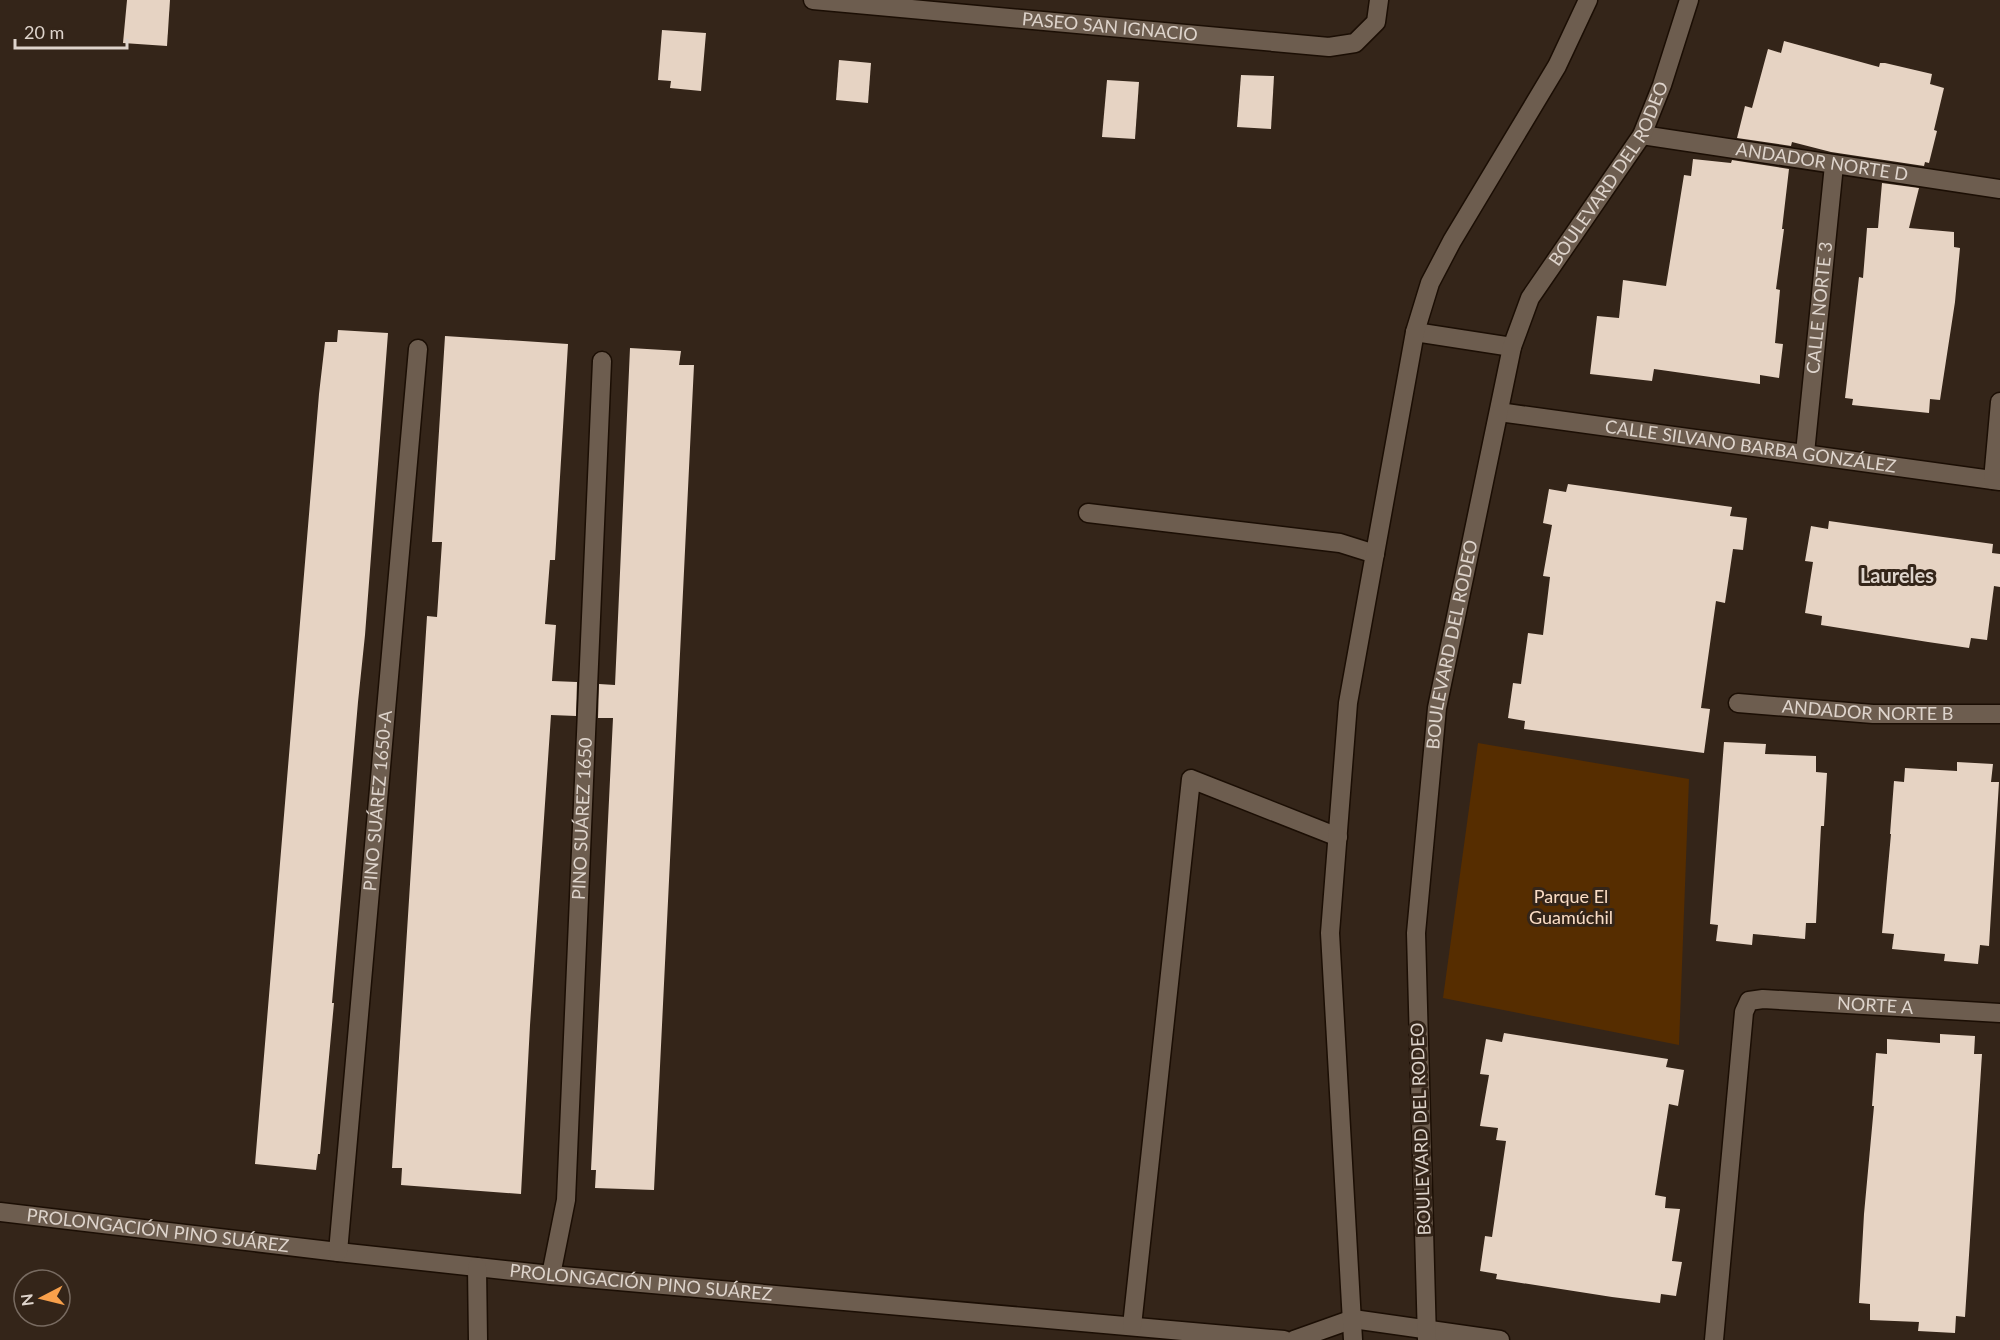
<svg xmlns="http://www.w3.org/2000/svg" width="2000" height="1340" viewBox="0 0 2000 1340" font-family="Lato,sans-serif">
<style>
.green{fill:#562d00}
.building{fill:#e6d3c3}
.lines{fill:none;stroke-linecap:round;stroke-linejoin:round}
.minor-casing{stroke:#1b0e04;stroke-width:21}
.minor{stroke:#6d5d4f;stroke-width:18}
.labels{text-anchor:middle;stroke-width:6;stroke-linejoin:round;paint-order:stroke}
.street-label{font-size:18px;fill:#ded4cc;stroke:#342519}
.park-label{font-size:18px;fill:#fbddc5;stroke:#342519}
.neighbourhood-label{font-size:20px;font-weight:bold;fill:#ded4cc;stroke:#342519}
</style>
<rect width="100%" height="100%" fill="#342519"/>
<!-- green -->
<path class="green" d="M 1478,743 L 1689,779 L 1679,1045 L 1443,998 Z"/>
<!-- building -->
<g class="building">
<path d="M 127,0 L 170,0 L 167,46 L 123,43 Z"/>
<path d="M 662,30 L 706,33 L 701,91 L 670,88 L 671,81 L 658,80 Z"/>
<path d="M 1784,41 L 1879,67 L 1880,63 L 1885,63 L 1932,74 L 1930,84 L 1944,88 L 1934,130 L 1937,131 L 1929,163 L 1925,162 L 1924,166 L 1831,152 L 1792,142 L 1791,146 L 1737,138 L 1745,106 L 1752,108 L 1768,49 L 1781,53 Z"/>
<path d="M 839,60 L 871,63 L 868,103 L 836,100 Z"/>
<path d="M 1241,75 L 1274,76 L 1271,129 L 1237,127 Z"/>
<path d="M 1107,80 L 1139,82 L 1135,139 L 1102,137 Z"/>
<path d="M 1693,159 L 1731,163 L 1732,160 L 1789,169 L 1782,229 L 1784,229 L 1776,289 L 1780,290 L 1775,343 L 1783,344 L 1779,378 L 1760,375 L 1760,384 L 1654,369 L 1652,381 L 1590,374 L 1597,316 L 1619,318 L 1623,280 L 1666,286 L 1684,175 L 1691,176 Z"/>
<path d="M 1882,183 L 1919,188 L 1909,228 L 1954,232 L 1954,247 L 1960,248 L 1955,302 L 1940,400 L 1930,399 L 1929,413 L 1852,405 L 1853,399 L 1845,398 L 1859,277 L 1863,278 L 1867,228 L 1878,228 Z"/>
<path d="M 338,330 L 388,333 L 365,635 L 358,702 L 332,1003 L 334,1003 L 320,1154 L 318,1154 L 316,1170 L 255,1164 L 319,394 L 325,342 L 337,342 Z"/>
<path d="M 445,336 L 568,344 L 555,560 L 550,560 L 545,624 L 556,625 L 552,681 L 577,682 L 576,716 L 551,715 L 530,1025 L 521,1194 L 401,1185 L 402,1168 L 392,1168 L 427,616 L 437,617 L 442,542 L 432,542 Z"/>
<path d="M 630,348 L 681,351 L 679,365 L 694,365 L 654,1190 L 595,1188 L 596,1170 L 591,1170 L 613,718 L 598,718 L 599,684 L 615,685 Z"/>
<path d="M 1568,484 L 1732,507 L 1730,516 L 1747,518 L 1743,550 L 1733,549 L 1725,603 L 1716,601 L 1701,708 L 1710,709 L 1704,753 L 1524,729 L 1525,721 L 1508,718 L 1513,683 L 1521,684 L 1528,633 L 1543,635 L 1550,577 L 1543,576 L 1552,525 L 1543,523 L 1549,489 L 1566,492 Z"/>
<path d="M 1829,521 L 1993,544 L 1992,553 L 2000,554 L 2000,587 L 1994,586 L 1987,640 L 1971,638 L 1969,648 L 1928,642 L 1821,625 L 1822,616 L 1805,613 L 1813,562 L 1805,561 L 1811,526 L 1828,529 Z"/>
<path d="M 1724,742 L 1766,744 L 1765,754 L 1816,756 L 1816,772 L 1827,773 L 1824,826 L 1821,826 L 1816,923 L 1806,923 L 1805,939 L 1753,934 L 1752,945 L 1716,941 L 1718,925 L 1710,924 Z"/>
<path d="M 1957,762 L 1993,764 L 1991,782 L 1999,782 L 1989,946 L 1980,945 L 1978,964 L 1944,961 L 1945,954 L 1892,949 L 1894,934 L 1882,933 L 1891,834 L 1890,834 L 1894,781 L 1904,782 L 1905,768 L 1957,771 Z"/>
<path d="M 1504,1033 L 1668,1059 L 1666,1067 L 1684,1070 L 1678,1106 L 1669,1104 L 1655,1195 L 1666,1197 L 1665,1208 L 1680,1209 L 1672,1261 L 1682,1262 L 1676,1296 L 1661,1294 L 1660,1303 L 1612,1297 L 1496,1279 L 1497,1274 L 1480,1271 L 1485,1236 L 1492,1237 L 1506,1141 L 1496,1140 L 1498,1128 L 1480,1126 L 1489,1075 L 1480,1074 L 1486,1039 L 1502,1042 Z"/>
<path d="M 1940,1034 L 1975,1036 L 1974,1054 L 1982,1054 L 1965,1317 L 1956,1316 L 1955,1333 L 1918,1331 L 1919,1322 L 1870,1320 L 1870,1304 L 1859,1303 L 1864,1214 L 1874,1106 L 1872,1106 L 1876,1053 L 1887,1054 L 1887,1039 L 1940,1043 Z"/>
</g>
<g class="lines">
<!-- minor casing -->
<g class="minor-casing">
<g id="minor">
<path id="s1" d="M 813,0 L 1329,47 L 1355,43 L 1376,22 L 1379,0"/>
<path id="s2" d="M 1642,135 L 2000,189"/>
<path d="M 1415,332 L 1512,347"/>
<path id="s3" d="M 1499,412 L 2000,481"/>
<path id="s4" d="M 1805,453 L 1834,165"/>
<path d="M 1993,480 L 2000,402"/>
<path d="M 1088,513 L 1340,543 L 1375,554"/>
<path id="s5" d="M 1738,703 L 1873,714 L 2000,714"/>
<path id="s6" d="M 0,1212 L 338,1252 L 551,1275 L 1284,1340"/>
<path id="s7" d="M 338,1252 L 418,349"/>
<path d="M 477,1267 L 478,1340"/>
<path id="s8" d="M 551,1275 L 566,1200 L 602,361"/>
<path d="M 1132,1326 L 1191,779 L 1338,837"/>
<path d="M 1294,1340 L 1353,1319 L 1500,1340"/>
<path d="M 1353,1340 L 1330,933 L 1348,703 L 1415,332 L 1430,283 L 1452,241 L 1557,66 L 1588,0"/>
<path id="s9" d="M 1427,1340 L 1416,933 L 1437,708 L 1512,347 L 1530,298 L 1642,135 L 1662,85 L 1689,0"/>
<path id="s10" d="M 1714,1340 L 1744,1012 L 1749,1001 L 1763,999 L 2000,1013"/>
</g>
</g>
<!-- minor -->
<use href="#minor" class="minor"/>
</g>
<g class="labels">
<!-- street labels -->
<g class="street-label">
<text dy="6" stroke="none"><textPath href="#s1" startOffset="298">PASEO SAN IGNACIO</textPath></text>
<text dy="6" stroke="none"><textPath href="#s2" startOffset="182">ANDADOR NORTE D</textPath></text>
<text dy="6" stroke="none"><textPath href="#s9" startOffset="1202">BOULEVARD DEL RODEO</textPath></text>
<text dy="6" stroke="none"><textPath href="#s4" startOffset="146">CALLE NORTE 3</textPath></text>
<text dy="6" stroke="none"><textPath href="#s3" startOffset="254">CALLE SILVANO BARBA GONZÁLEZ</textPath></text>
<text dy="6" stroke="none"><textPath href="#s9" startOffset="698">BOULEVARD DEL RODEO</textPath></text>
<text dy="6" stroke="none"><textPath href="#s5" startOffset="130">ANDADOR NORTE B</textPath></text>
<text dy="6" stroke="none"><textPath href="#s7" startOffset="453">PINO SUÁREZ 1650-A</textPath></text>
<text dy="6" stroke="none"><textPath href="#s8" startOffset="458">PINO SUÁREZ 1650</textPath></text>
<text dy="6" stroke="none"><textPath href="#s10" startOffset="468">NORTE A</textPath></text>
<text transform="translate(1421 1129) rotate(-92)" y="6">BOULEVARD DEL RODEO</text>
<text dy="6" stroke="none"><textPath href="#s6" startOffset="159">PROLONGACIÓN PINO SUÁREZ</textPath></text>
<text dy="6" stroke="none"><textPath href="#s6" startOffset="645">PROLONGACIÓN PINO SUÁREZ</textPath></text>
</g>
<!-- park labels -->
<g class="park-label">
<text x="1571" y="903">Parque El<tspan x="1571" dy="21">Guamúchil</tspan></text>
</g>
<!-- neighbourhood labels -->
<g class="neighbourhood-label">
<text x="1897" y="583">Laureles</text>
</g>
</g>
<!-- north arrow -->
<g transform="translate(42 1298) rotate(263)"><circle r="28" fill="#342519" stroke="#786b61" stroke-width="1.5"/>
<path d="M0-4.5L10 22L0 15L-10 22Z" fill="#f8a04b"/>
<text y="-9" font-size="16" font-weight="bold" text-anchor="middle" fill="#ded4cc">N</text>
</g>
<!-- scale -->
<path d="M15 39v9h112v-9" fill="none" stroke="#ded4cc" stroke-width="3"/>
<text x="24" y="39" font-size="18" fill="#ded4cc" stroke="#342519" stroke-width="4.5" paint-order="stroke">20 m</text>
</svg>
